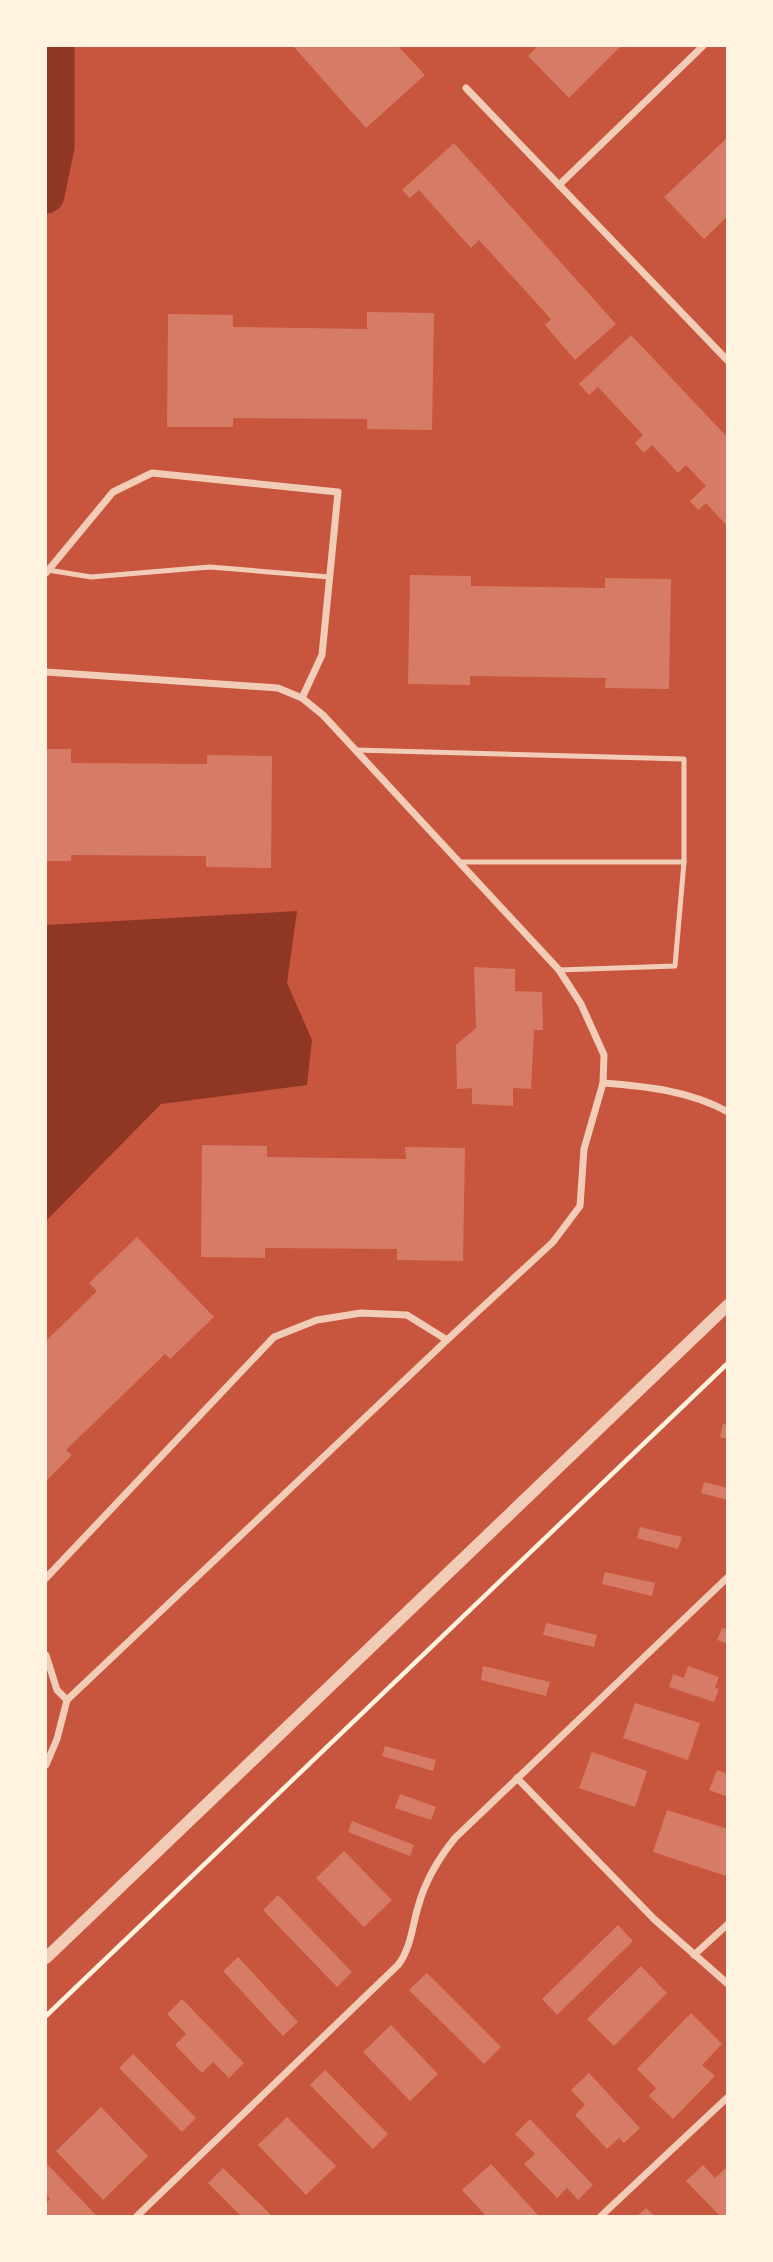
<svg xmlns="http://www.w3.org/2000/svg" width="773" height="2262" viewBox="0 0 773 2262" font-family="Manrope,sans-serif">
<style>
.water{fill:#8f3625}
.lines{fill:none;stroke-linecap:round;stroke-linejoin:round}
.canal{stroke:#8f3625;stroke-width:37}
.building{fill:#d67c66}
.path{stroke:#fff3e0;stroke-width:4.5}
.service{stroke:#f1ccb7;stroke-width:5}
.minor{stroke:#f1ccb7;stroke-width:7}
.tertiary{stroke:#f1ccb7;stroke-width:12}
</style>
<rect width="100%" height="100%" fill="#c8553d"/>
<!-- water -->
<path class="water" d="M 297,911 L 287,983 L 312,1040 L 307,1085 L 161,1104 L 46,1221 L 46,925 Z"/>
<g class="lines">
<!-- canal -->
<path class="canal" d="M 46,195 L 56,147 L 56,46"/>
</g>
<!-- building -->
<g class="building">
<path d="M 293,46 L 398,46 L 425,75 L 366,128 Z"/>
<path d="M 538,46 L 621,46 L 569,98 L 528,56 Z"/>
<path d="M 728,137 L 728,216 L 704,239 L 664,197 Z"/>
<path d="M 454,143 L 616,324 L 575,360 L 545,325 L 551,319 L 479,240 L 471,248 L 419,190 L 410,198 L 402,190 Z"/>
<path d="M 367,312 L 434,313 L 432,430 L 367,429 L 367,419 L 233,418 L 233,427 L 167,427 L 168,314 L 233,315 L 233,327 L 367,329 Z"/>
<path d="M 631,335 L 728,438 L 728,527 L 706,503 L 698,510 L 690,501 L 706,486 L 686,465 L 678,473 L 652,445 L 644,453 L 635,443 L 643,435 L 598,387 L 589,395 L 579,384 Z"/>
<path d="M 410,575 L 471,576 L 471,586 L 605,588 L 605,578 L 671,579 L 669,689 L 605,688 L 606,678 L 470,676 L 470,685 L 408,684 Z"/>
<path d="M 46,749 L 71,749 L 71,763 L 207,764 L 207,755 L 272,756 L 271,868 L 206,867 L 206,856 L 71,855 L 71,861 L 46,861 Z"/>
<path d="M 474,967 L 515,969 L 515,991 L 542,992 L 543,1030 L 534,1030 L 531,1089 L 513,1088 L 513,1106 L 472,1104 L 472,1088 L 457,1089 L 456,1045 L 476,1028 Z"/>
<path d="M 202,1145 L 267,1146 L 267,1157 L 406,1159 L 405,1147 L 465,1148 L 463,1261 L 397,1260 L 397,1249 L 265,1248 L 265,1258 L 201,1257 Z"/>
<path d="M 137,1237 L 214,1317 L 170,1359 L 165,1354 L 66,1450 L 72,1455 L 46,1481 L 46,1341 L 97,1291 L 89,1283 Z"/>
<path d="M 723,1424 L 728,1425 L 728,1439 L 720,1437 Z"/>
<path d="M 704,1482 L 728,1488 L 728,1500 L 701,1493 Z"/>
<path d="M 640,1527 L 682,1537 L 678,1549 L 637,1538 Z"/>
<path d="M 605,1572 L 655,1583 L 652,1596 L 602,1584 Z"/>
<path d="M 546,1623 L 597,1635 L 594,1647 L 543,1635 Z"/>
<path d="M 722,1628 L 728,1630 L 728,1644 L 717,1640 Z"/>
<path d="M 483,1666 L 550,1682 L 546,1696 L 481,1680 Z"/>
<path d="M 688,1666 L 719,1677 L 715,1688 L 719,1689 L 714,1702 L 669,1687 L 673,1674 L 684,1678 Z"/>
<path d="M 635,1703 L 700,1723 L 688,1760 L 623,1738 Z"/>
<path d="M 385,1746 L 436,1760 L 433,1771 L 382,1756 Z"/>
<path d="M 592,1752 L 647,1771 L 635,1807 L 579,1788 Z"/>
<path d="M 717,1770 L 728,1774 L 728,1797 L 709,1790 Z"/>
<path d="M 400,1794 L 436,1807 L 431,1820 L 395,1808 Z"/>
<path d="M 667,1810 L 728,1829 L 726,1876 L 653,1852 Z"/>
<path d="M 352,1821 L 414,1845 L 410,1856 L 348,1832 Z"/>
<path d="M 344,1851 L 392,1900 L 364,1927 L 316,1878 Z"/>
<path d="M 278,1895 L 352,1972 L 337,1987 L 263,1910 Z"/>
<path d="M 618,1925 L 633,1941 L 557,2015 L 542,1999 Z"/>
<path d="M 238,1957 L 298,2022 L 283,2036 L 223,1971 Z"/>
<path d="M 641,1966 L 667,1993 L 614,2046 L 587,2019 Z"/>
<path d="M 427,1973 L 501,2047 L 484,2064 L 409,1990 Z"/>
<path d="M 182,1999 L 244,2063 L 229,2078 L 213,2062 L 202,2073 L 175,2045 L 186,2034 L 167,2014 Z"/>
<path d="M 691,2013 L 722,2044 L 702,2065 L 715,2076 L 673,2119 L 649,2096 L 656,2088 L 637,2069 Z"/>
<path d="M 391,2025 L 438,2074 L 410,2101 L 363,2052 Z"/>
<path d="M 133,2054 L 196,2118 L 182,2132 L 119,2068 Z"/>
<path d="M 325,2070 L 388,2134 L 373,2149 L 310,2085 Z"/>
<path d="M 589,2073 L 640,2128 L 624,2143 L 619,2138 L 607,2149 L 575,2115 L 585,2105 L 571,2090 Z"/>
<path d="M 101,2107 L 148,2156 L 103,2200 L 56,2151 Z"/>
<path d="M 287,2117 L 336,2166 L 306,2195 L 258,2145 Z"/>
<path d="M 530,2119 L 593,2185 L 578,2200 L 567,2188 L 557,2198 L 524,2164 L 535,2154 L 515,2134 Z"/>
<path d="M 46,2163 L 97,2216 L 47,2216 L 46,2203 L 50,2199 L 46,2194 Z"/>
<path d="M 491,2164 L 539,2216 L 486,2216 L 462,2190 Z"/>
<path d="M 703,2165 L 715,2178 L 728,2166 L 728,2216 L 720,2216 L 686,2181 Z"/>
<path d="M 223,2168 L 272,2216 L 241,2216 L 208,2183 Z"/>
<path d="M 646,2208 L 655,2216 L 637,2216 Z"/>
</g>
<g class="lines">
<!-- path -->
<path class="path" d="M 46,2016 L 728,1363"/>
<!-- service -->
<g class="service">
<path d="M 48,570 L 91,577 L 210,567 L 329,577"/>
<path d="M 355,750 L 684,759 L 684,862 L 459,862"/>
<path d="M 559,970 L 675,966 L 684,862"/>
</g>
<!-- minor -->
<g class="minor">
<path d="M 466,88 L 728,361"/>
<path d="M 559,185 L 703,46"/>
<path d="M 46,573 L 113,492 L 152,473 L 338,492 L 322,655 L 302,698"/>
<path d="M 46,672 L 278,688 L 302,698 L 323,715 L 559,970 L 581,1004 L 604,1055 L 603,1083 L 584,1149 L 580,1206 L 553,1242 L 447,1340 L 67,1700 L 57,1739 L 46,1765"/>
<path d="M 603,1083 C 645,1086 691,1091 728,1112"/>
<path d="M 46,1578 L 274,1337 L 317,1320 L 361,1313 L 407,1315 L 447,1340"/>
<path d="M 46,1655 L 57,1690 L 67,1700"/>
<path d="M 517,1778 L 654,1919 L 728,1984"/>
<path d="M 694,1955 L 728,1924"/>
<path d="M 137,2216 L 398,1965 C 411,1948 412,1927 418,1907 C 425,1881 438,1859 455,1838 L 728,1577"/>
<path d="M 601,2216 L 728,2097"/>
</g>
<!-- tertiary -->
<path class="tertiary" d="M 46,1958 L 728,1305"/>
</g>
<!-- border -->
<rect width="773" height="2262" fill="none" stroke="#fff3e0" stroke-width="94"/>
</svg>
